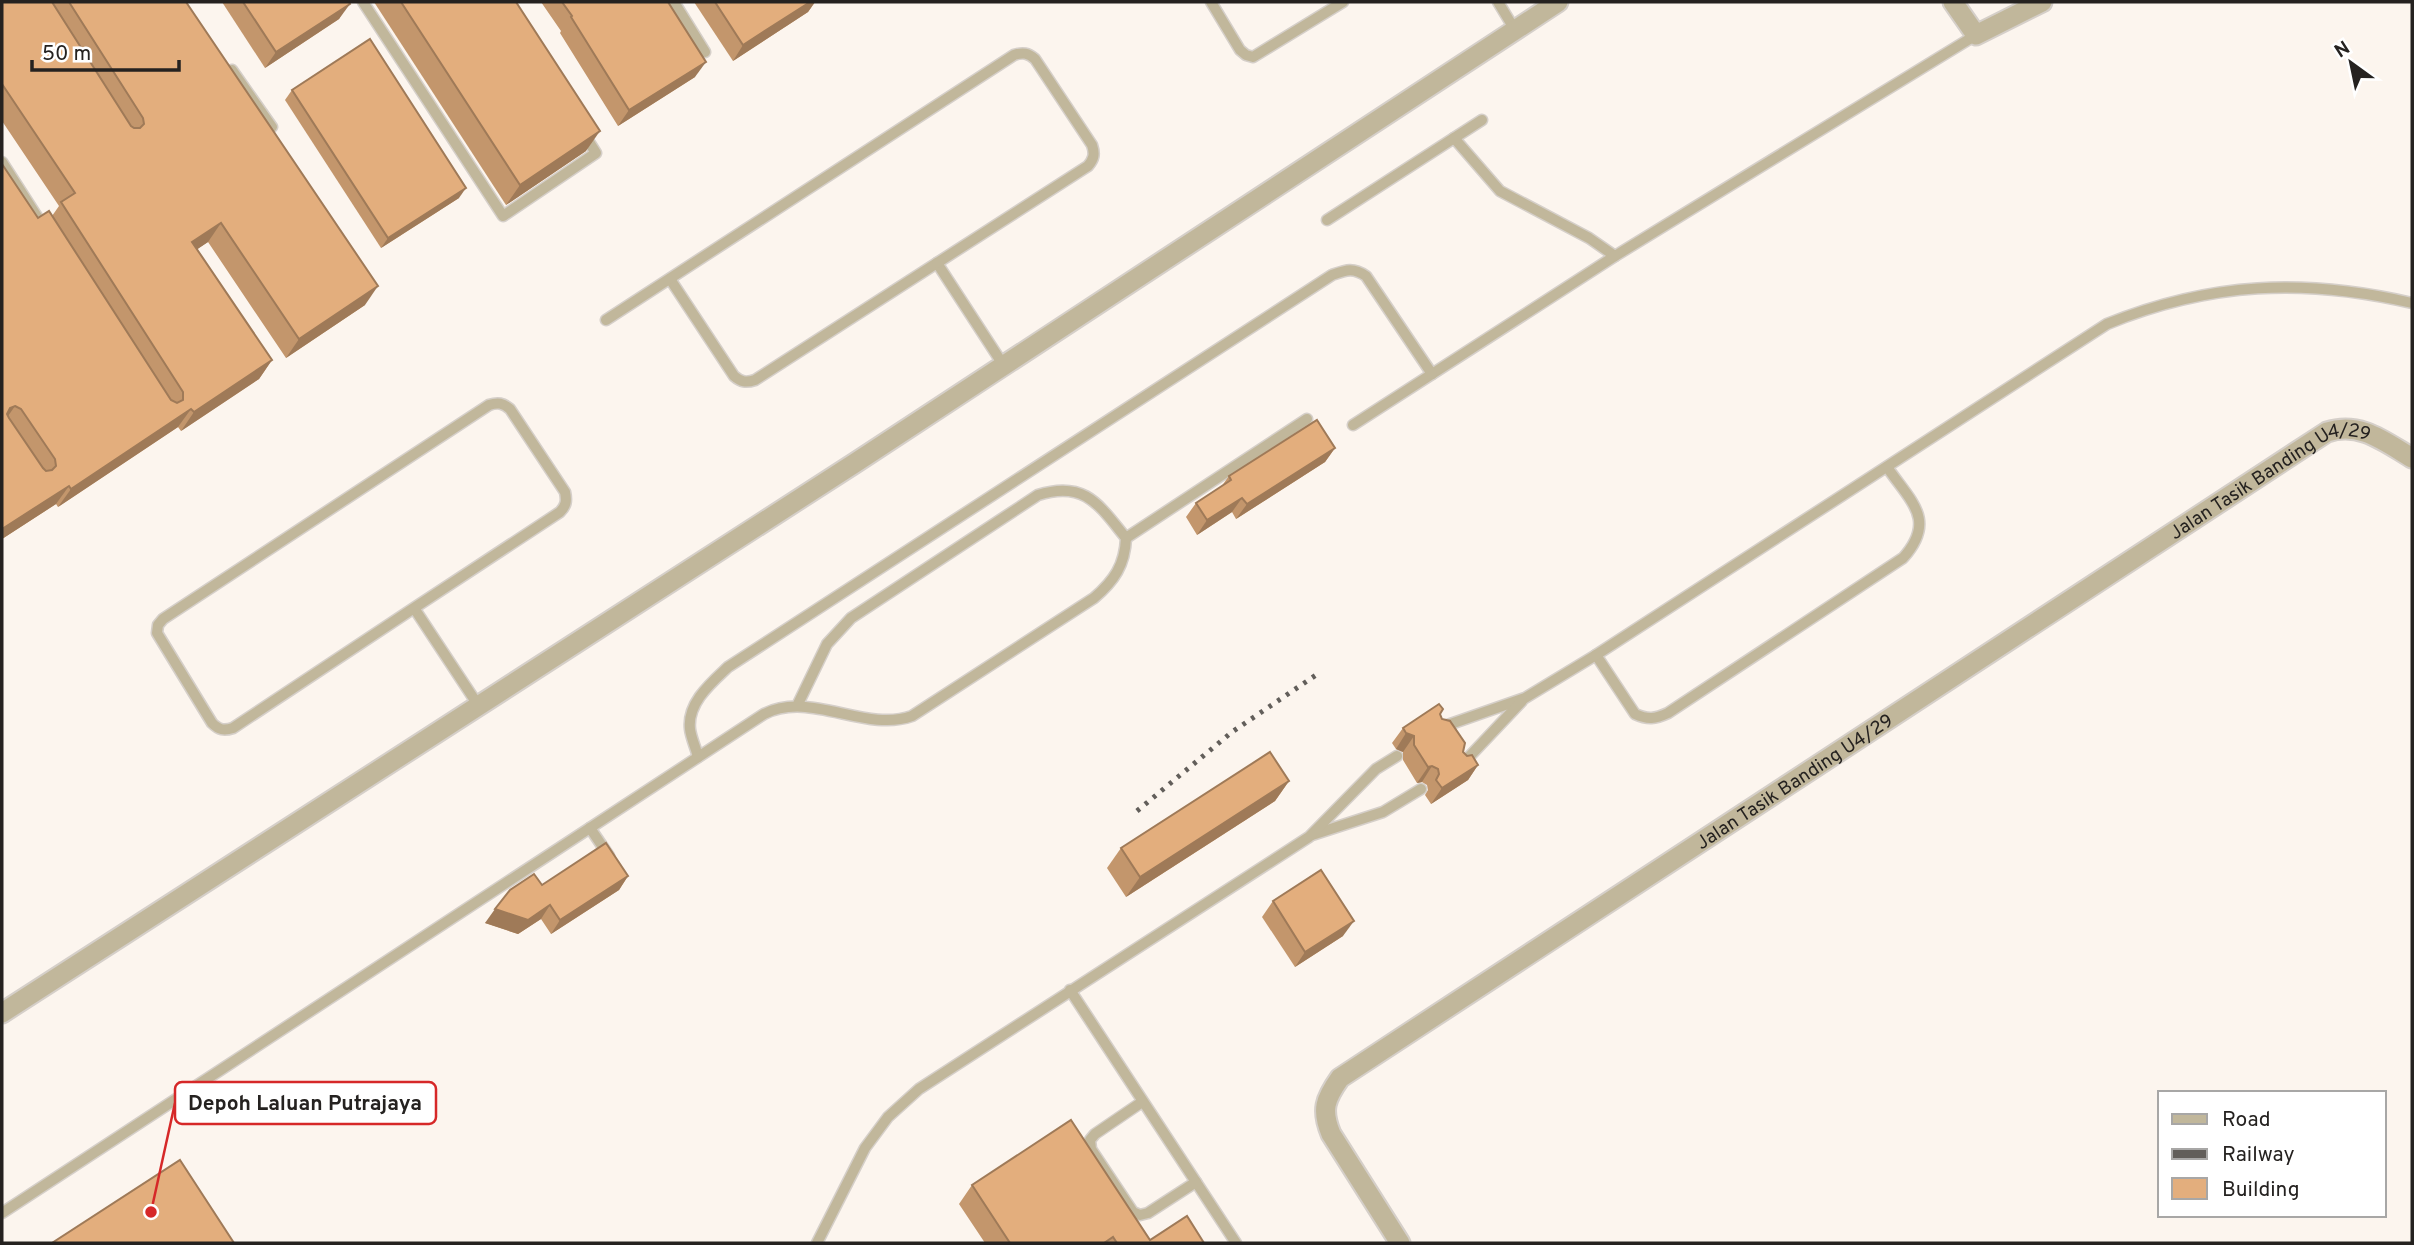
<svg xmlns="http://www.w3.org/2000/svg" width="2414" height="1245" viewBox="0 0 2414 1245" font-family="Overpass,sans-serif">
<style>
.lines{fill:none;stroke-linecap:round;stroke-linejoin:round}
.service-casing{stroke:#d5cfc9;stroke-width:13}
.minor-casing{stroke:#d5cfc9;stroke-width:23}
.service{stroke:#c1b79b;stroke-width:10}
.minor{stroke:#c1b79b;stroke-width:19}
.rail{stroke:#625e5a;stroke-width:5;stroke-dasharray:3.5 7;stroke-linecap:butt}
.wall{fill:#c3966c}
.shaded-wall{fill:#9f7a58}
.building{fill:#e3ae7d;stroke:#9f7a58;stroke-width:2;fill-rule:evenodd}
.labels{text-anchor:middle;stroke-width:6;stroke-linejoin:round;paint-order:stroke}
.street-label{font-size:19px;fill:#252220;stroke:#fff}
.leader{fill:none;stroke:#d62828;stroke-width:2.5}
.callout-dot{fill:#d62828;stroke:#fff;stroke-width:2.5}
.callout{fill:#fff;stroke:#d62828;stroke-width:2.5}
.callout-label{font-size:21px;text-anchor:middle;font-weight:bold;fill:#252220}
</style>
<rect width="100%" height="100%" fill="#fcf5ee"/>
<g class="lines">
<!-- service casing -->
<g class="service-casing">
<g id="service">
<path d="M 363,2 L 503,216 L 596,153 L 584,134"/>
<path d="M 674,2 L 705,52"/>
<path d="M 1211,2 L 1240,50 L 1246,55 L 1253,57 L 1343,2"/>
<path d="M 1498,2 L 1515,30"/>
<path d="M 232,70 L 272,127"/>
<path d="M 1454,138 L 1500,191 L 1589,238 L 1615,256"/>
<path d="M 2,162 L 45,229"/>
<path d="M 1327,220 L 1482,120"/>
<path d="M 670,279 L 734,376 C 741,382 746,383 755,380 L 937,263 L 1004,366"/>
<path d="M 606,320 L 1014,55 C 1023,52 1028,53 1035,59 L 1092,145 C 1095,154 1094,159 1088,166 L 937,263"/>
<path d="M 1353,425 L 1615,256 L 1976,35"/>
<path d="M 1126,538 L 1307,419"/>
<path d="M 414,608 L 560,512 C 566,506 567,501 565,492 L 510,409 C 503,403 498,402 489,405 L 163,619 L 158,625 L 157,633 L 212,723 C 219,730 224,731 233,728 L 414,608 L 478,705"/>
<path d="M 1596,655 L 1635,714 C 1648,720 1655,719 1668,713 L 1903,558 C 1937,520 1911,502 1887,467"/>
<path d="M 1442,727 L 1525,698 L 1596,655 L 2107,324 C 2210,282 2304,278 2412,303"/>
<path d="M 698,757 C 696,748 691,738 690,729 C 687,703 711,683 728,667 L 1332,275 C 1346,270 1353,267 1366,276 L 1432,374"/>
<path d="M 1462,762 L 1469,757 L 1522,701"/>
<path d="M 590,828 L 609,856"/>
<path d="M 1312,835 L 1383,812 L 1421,789"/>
<path d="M 1070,990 L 1236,1243"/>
<path d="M 1142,1102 L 1095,1134 L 1090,1140 L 1091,1149 L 1133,1212 L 1140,1215 L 1148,1213 L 1196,1182"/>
<path d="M 2,1213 L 764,714 C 810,690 865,733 912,716 L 1094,598 C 1114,581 1125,565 1126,538 C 1099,505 1085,480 1038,495 L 851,618 L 827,644 L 797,706"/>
<path d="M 817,1243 L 865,1148 L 888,1117 L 919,1089 L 1309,837 L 1376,769 L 1397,756"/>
</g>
</g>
<!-- minor casing -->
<g class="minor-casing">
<g id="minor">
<path d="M 1953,2 L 1976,35 L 2042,2"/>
<path d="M 2,1013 L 855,463 L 1558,2"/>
<path id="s1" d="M 1400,1243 L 1331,1134 C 1321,1110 1325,1099 1340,1078 L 2327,432 C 2360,421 2385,442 2412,458"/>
</g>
</g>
<!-- service -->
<use href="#service" class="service"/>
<!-- minor -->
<use href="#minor" class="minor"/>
<!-- rail -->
<path class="rail" d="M 1137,811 L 1232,732 L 1316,675"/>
</g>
<!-- wall -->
<g class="wall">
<path d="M 2,2 L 186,2 L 365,305 L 286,358 L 208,242 L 197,249 L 272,360 L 259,379 L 181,431 L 178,427 L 58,507 L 56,504 L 2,539 L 2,164 L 38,218 L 52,216 L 59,206 L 2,121 Z"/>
<path d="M 222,2 L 349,2 L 339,19 L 265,68 Z"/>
<path d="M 374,2 L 516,2 L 586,151 L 506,205 Z"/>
<path d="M 541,2 L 668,2 L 695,77 L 618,126 L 560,33 L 561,31 Z"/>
<path d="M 694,2 L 815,2 L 808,12 L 733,61 Z"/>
<path d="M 292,90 L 459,198 L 381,248 L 285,100 Z"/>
<path d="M 1335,448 L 1325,462 L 1236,519 L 1232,512 L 1197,535 L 1186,517 L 1196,503 L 1221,487 L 1229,476 Z"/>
<path d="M 1440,714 L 1442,719 L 1463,752 L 1478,765 L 1468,780 L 1431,804 L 1425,795 L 1428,790 L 1427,785 L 1422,782 L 1417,783 L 1403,760 L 1403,752 L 1396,749 L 1392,743 L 1403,728 Z"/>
<path d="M 1289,781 L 1275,801 L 1126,897 L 1107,868 L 1121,848 Z"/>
<path d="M 628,876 L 619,890 L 551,934 L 541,919 L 518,934 L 485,923 L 542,885 Z"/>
<path d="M 1273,901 L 1343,936 L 1295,967 L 1262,917 Z"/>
<path d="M 972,1185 L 1150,1240 L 1204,1243 L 985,1243 L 959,1204 Z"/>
</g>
<!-- shaded-wall -->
<g class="shaded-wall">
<path d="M 810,2 L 815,2 L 808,12 L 733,61 L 743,45 Z"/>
<path d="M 350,4 L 339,19 L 265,68 L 276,52 Z"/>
<path d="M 706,62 L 695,77 L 618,126 L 629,110 Z"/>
<path d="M 600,131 L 586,151 L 506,205 L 520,185 Z"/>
<path d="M 466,188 L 459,198 L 381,248 L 388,238 Z"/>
<path d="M 221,223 L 208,242 L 180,261 L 192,242 Z"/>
<path d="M 378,286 L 365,305 L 286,358 L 299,339 Z"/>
<path d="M 272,360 L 259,379 L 181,431 L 194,412 Z"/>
<path d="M 15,406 L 2,425 L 10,408 Z"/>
<path d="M 191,409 L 178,427 L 58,507 L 71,489 Z"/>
<path d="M 1335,448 L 1325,462 L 1236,519 L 1247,504 Z"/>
<path d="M 69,486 L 56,504 L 2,539 L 2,529 Z"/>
<path d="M 1242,498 L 1232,512 L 1197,535 L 1207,520 Z"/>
<path d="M 1406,733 L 1414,736 L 1403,752 L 1396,749 Z"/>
<path d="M 1478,765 L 1468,780 L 1431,804 L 1442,788 Z"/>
<path d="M 1432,766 L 1422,782 L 1417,783 L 1428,767 Z"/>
<path d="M 1289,781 L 1275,801 L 1126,897 L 1140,877 Z"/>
<path d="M 628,876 L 619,890 L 551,934 L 560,920 Z"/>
<path d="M 550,905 L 541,919 L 518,934 L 485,923 L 495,909 Z"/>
<path d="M 1354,921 L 1343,936 L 1295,967 L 1305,952 Z"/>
</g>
<!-- building -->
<g class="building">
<path d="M 2,2 L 52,2 L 131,126 L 134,128 L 140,128 L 144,124 L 143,118 L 69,2 L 186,2 L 378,286 L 299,339 L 221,223 L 192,242 L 272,360 L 194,412 L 191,409 L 71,489 L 69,486 L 2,529 L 2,164 L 38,218 L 49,211 L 171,400 L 177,403 L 183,400 L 183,392 L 61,202 L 75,193 L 2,84 ZM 15,406 L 21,409 L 55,459 L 56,466 L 52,470 L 46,471 L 43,468 L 9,418 L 7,414 L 10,408 Z"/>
<path d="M 243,2 L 349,2 L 350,4 L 276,52 Z"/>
<path d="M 401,2 L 516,2 L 600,131 L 520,185 Z"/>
<path d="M 562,2 L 668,2 L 706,62 L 629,110 L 571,17 L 572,16 Z"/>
<path d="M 715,2 L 810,2 L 743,45 Z"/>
<path d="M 370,39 L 466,188 L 388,238 L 292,90 Z"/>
<path d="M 1317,420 L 1335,448 L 1247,504 L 1242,498 L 1207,520 L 1196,503 L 1231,480 L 1229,476 Z"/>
<path d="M 1439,704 L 1443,709 L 1440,714 L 1442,719 L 1450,721 L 1465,743 L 1463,752 L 1467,756 L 1472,755 L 1478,765 L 1442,788 L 1436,780 L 1439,774 L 1438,769 L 1432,766 L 1428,767 L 1414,745 L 1414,736 L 1406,733 L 1403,728 Z"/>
<path d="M 1270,752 L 1289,781 L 1140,877 L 1121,848 Z"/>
<path d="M 606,843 L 628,876 L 560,920 L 550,905 L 528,920 L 495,909 L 510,890 L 534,874 L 542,885 Z"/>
<path d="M 1321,870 L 1354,921 L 1305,952 L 1273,901 Z"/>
<path d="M 1071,1120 L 1150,1240 L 1187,1216 L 1204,1243 L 1117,1243 L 1113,1237 L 1104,1243 L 1010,1243 L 972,1185 Z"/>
<path d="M 180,1160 L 234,1243 L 52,1243 Z"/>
</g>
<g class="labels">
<!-- street labels -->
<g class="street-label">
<text dy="7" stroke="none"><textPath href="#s1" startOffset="1298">Jalan Tasik Banding U4/29</textPath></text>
<text dy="7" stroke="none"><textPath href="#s1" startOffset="732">Jalan Tasik Banding U4/29</textPath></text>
</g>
</g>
<!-- callouts -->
<path class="leader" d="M151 1212L175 1103"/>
<circle class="callout-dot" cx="151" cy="1212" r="7"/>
<rect class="callout" x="175" y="1082" width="261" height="42" rx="7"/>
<g class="callout-label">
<text x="305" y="1110">Depoh Laluan Putrajaya</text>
</g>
<!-- border -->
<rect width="2414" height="1245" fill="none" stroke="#252220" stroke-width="7"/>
<!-- legend -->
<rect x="2158" y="1091" width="228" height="126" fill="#ffffff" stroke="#a8a7a6" stroke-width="2"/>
<rect x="2172" y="1114" width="35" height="10" fill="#c1b79b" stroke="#a8a7a6" stroke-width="2"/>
<text x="2222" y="1126" font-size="21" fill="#252220">Road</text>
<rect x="2172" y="1149" width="35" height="10" fill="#625e5a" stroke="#a8a7a6" stroke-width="2"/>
<text x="2222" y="1161" font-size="21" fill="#252220">Railway</text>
<rect x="2172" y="1178" width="35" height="21" fill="#e3ae7d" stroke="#a8a7a6" stroke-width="2"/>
<text x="2222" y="1196" font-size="21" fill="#252220">Building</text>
<!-- north arrow -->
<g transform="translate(2351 63) rotate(327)" stroke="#ffffff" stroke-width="5" paint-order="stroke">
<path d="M0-5L12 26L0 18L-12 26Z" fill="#252220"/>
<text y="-10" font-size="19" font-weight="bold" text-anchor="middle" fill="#252220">N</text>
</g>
<!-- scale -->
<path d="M32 60v10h147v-10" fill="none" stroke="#252220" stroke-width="3.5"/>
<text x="42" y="60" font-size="21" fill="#252220" stroke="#ffffff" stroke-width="5" paint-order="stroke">50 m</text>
</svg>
